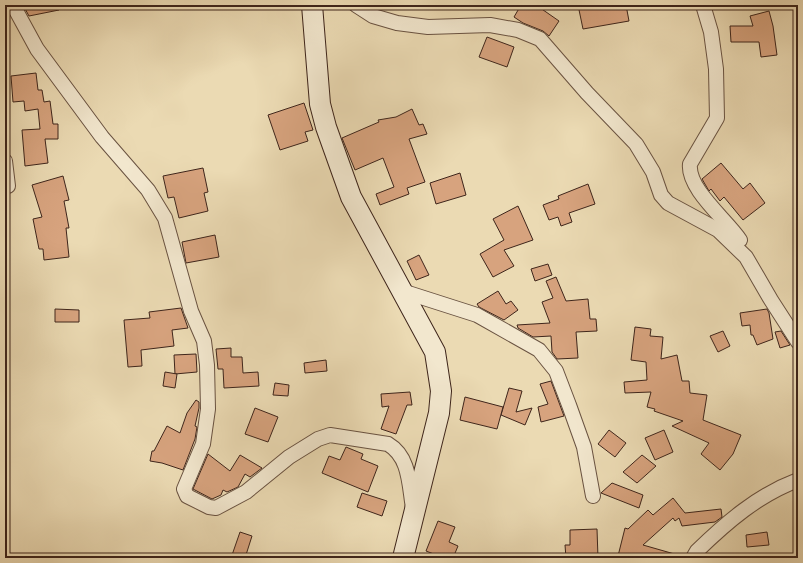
<svg xmlns="http://www.w3.org/2000/svg" width="803" height="563" viewBox="0 0 803 563" font-family="'IM FELL English',serif">
<style>
.building{fill:#d7a37e;stroke:#3e251b}
.lines{fill:none;stroke-linecap:round;stroke-linejoin:round}
.street-casing{stroke:#695241;stroke-width:16}
.secondary-casing{stroke:#3e251b;stroke-width:22}
.street{stroke:#f2e7ce;stroke-width:14}
.secondary{stroke:#f2e7ce;stroke-width:20}
</style>
<rect width="100%" height="100%" fill="#ebdab3"/>
<filter id="stains"><feTurbulence type="fractalNoise" baseFrequency=".005" numOctaves="4"/><feColorMatrix values="0 0 0 0 .2 0 0 0 0 .09 0 0 0 0 .02 0 0 0 .5 -.17"/></filter>
<radialGradient id="worn" r=".72"><stop offset=".6" stop-color="#630" stop-opacity="0"/><stop offset="1" stop-color="#630" stop-opacity=".3"/></radialGradient>
<!-- building -->
<g class="building">
<path d="M 23,5 L 58,5 L 59,10 L 29,16 Z"/>
<path d="M 521,5 L 536,5 L 559,21 L 549,36 L 543,31 L 523,23 L 514,17 Z"/>
<path d="M 578,5 L 626,5 L 629,21 L 583,29 Z"/>
<path d="M 769,11 L 773,26 L 777,55 L 761,57 L 759,42 L 731,42 L 730,26 L 753,26 L 750,16 Z"/>
<path d="M 487,37 L 514,47 L 507,67 L 479,57 Z"/>
<path d="M 36,73 L 38,90 L 42,90 L 44,102 L 50,101 L 53,124 L 58,124 L 58,139 L 45,139 L 48,163 L 25,166 L 22,130 L 40,129 L 38,109 L 25,111 L 24,101 L 13,102 L 11,76 Z"/>
<path d="M 304,103 L 313,130 L 305,132 L 308,141 L 280,150 L 268,115 Z"/>
<path d="M 412,109 L 419,125 L 423,124 L 427,134 L 409,139 L 425,182 L 407,188 L 409,194 L 380,205 L 376,194 L 394,187 L 383,158 L 355,170 L 342,138 L 379,122 L 378,120 L 396,117 Z"/>
<path d="M 721,163 L 743,189 L 750,183 L 765,203 L 743,220 L 724,197 L 720,201 L 711,189 L 709,191 L 702,179 Z"/>
<path d="M 203,168 L 208,192 L 204,193 L 208,211 L 179,218 L 174,197 L 168,198 L 163,176 Z"/>
<path d="M 460,173 L 466,195 L 436,204 L 430,183 Z"/>
<path d="M 63,176 L 69,200 L 64,201 L 69,228 L 66,228 L 69,257 L 44,260 L 43,249 L 39,249 L 33,219 L 42,217 L 32,185 Z"/>
<path d="M 588,184 L 595,204 L 569,213 L 572,222 L 561,226 L 558,217 L 549,220 L 543,205 L 559,199 L 558,196 Z"/>
<path d="M 518,206 L 533,240 L 504,250 L 514,266 L 493,277 L 480,254 L 504,240 L 493,219 Z"/>
<path d="M 215,235 L 219,257 L 186,263 L 182,242 Z"/>
<path d="M 419,255 L 429,275 L 416,280 L 407,261 Z"/>
<path d="M 548,264 L 552,275 L 535,281 L 531,269 Z"/>
<path d="M 556,277 L 566,301 L 588,299 L 590,319 L 596,319 L 597,331 L 576,332 L 578,358 L 557,359 L 552,352 L 551,336 L 533,337 L 518,328 L 517,325 L 550,323 L 542,302 L 553,298 L 546,281 Z"/>
<path d="M 498,291 L 506,304 L 511,301 L 518,310 L 504,320 L 479,307 L 477,304 Z"/>
<path d="M 181,308 L 188,328 L 172,330 L 174,346 L 141,350 L 142,366 L 128,367 L 124,320 L 150,318 L 149,312 Z"/>
<path d="M 55,309 L 79,310 L 79,322 L 55,322 Z"/>
<path d="M 767,309 L 769,313 L 773,339 L 757,345 L 753,335 L 751,335 L 750,325 L 742,326 L 740,313 Z"/>
<path d="M 635,327 L 651,329 L 650,336 L 663,337 L 661,359 L 677,355 L 682,381 L 689,381 L 690,393 L 707,395 L 703,420 L 741,435 L 733,454 L 720,470 L 701,454 L 709,443 L 672,426 L 683,421 L 654,411 L 655,409 L 647,407 L 651,392 L 625,393 L 624,382 L 647,380 L 646,362 L 631,360 Z"/>
<path d="M 723,331 L 730,346 L 718,352 L 710,336 Z"/>
<path d="M 781,331 L 790,345 L 780,348 L 775,332 Z"/>
<path d="M 231,348 L 231,357 L 242,357 L 243,373 L 258,372 L 259,386 L 224,388 L 223,369 L 218,369 L 216,349 Z"/>
<path d="M 196,354 L 197,372 L 175,374 L 174,355 Z"/>
<path d="M 326,360 L 327,371 L 305,373 L 304,363 Z"/>
<path d="M 165,372 L 177,374 L 175,388 L 163,386 Z"/>
<path d="M 551,381 L 564,416 L 541,422 L 538,407 L 548,404 L 540,384 Z"/>
<path d="M 275,383 L 289,385 L 288,396 L 273,395 Z"/>
<path d="M 509,388 L 522,391 L 516,412 L 532,408 L 525,425 L 501,415 Z"/>
<path d="M 410,392 L 412,405 L 407,405 L 396,434 L 381,429 L 389,406 L 382,407 L 381,394 Z"/>
<path d="M 465,397 L 503,407 L 497,429 L 460,420 Z"/>
<path d="M 196,400 L 199,402 L 199,408 L 195,426 L 197,427 L 195,439 L 183,470 L 162,463 L 150,461 L 152,451 L 154,451 L 167,426 L 180,433 L 187,413 Z"/>
<path d="M 255,408 L 278,417 L 268,442 L 245,434 Z"/>
<path d="M 609,430 L 626,443 L 615,457 L 598,444 Z"/>
<path d="M 664,430 L 673,452 L 655,460 L 645,438 Z"/>
<path d="M 346,447 L 363,454 L 361,459 L 378,466 L 368,492 L 322,473 L 329,456 L 340,460 Z"/>
<path d="M 208,454 L 230,471 L 240,455 L 262,468 L 250,477 L 245,474 L 238,487 L 227,492 L 223,490 L 221,495 L 212,499 L 193,489 Z"/>
<path d="M 642,455 L 656,466 L 637,483 L 623,472 Z"/>
<path d="M 612,483 L 643,495 L 639,508 L 601,493 Z"/>
<path d="M 362,493 L 387,501 L 382,516 L 357,507 Z"/>
<path d="M 673,498 L 685,513 L 721,509 L 722,517 L 715,522 L 682,526 L 679,518 L 675,521 L 673,518 L 643,545 L 678,555 L 678,558 L 627,558 L 618,556 L 625,528 L 628,529 L 648,510 L 653,515 Z"/>
<path d="M 438,521 L 455,527 L 449,542 L 458,546 L 453,558 L 444,558 L 426,551 Z"/>
<path d="M 597,529 L 598,558 L 566,558 L 565,545 L 570,545 L 570,530 Z"/>
<path d="M 240,532 L 252,536 L 245,558 L 231,558 Z"/>
<path d="M 767,532 L 769,545 L 747,547 L 746,535 Z"/>
</g>
<g class="lines">
<!-- street casing -->
<g class="street-casing">
<g id="street">
<path d="M 13,5 L 37,49 L 102,137 L 148,190 L 165,218 L 191,311 L 204,341 L 207,365 L 208,409 L 203,444 L 184,489 L 187,496 L 209,507 L 216,508 L 246,492 L 289,457 L 318,439 L 330,435 L 388,444 C 410,457 409,485 413,508"/>
<path d="M 356,5 L 373,16 L 397,23 L 428,27 L 490,25 L 518,30 L 540,39 L 587,93 L 636,144 L 653,172 L 661,195 L 668,203 L 718,230 L 746,257 L 771,300 L 798,342"/>
<path d="M 703,5 L 711,32 L 716,69 L 717,118 L 690,164 C 687,189 727,220 740,240"/>
<path d="M 5,161 L 8,186"/>
<path d="M 402,291 L 477,315 L 539,350 L 556,371 L 569,405 L 584,447 L 593,496"/>
<path d="M 693,558 L 697,551 C 727,522 758,495 798,480"/>
</g>
</g>
<!-- secondary casing -->
<g class="secondary-casing">
<path id="secondary" d="M 312,5 L 320,104 L 326,127 L 351,197 L 435,352 L 441,391 L 439,413 L 403,558"/>
</g>
<!-- street -->
<use href="#street" class="street"/>
<!-- secondary -->
<use href="#secondary" class="secondary"/>
</g>
<!-- margin -->
<rect width="803" height="563" fill="none" stroke="#ebdab3" stroke-width="20"/>
<rect x="6" y="6" width="791" height="551" fill="none" stroke="#3e251b" stroke-width="2"/>
<rect x="10" y="10" width="783" height="543" fill="none" stroke="#3e251b"/>
<rect width="100%" height="100%" filter="url(#stains)"/>
<rect width="100%" height="100%" fill="url(#worn)"/>
</svg>
